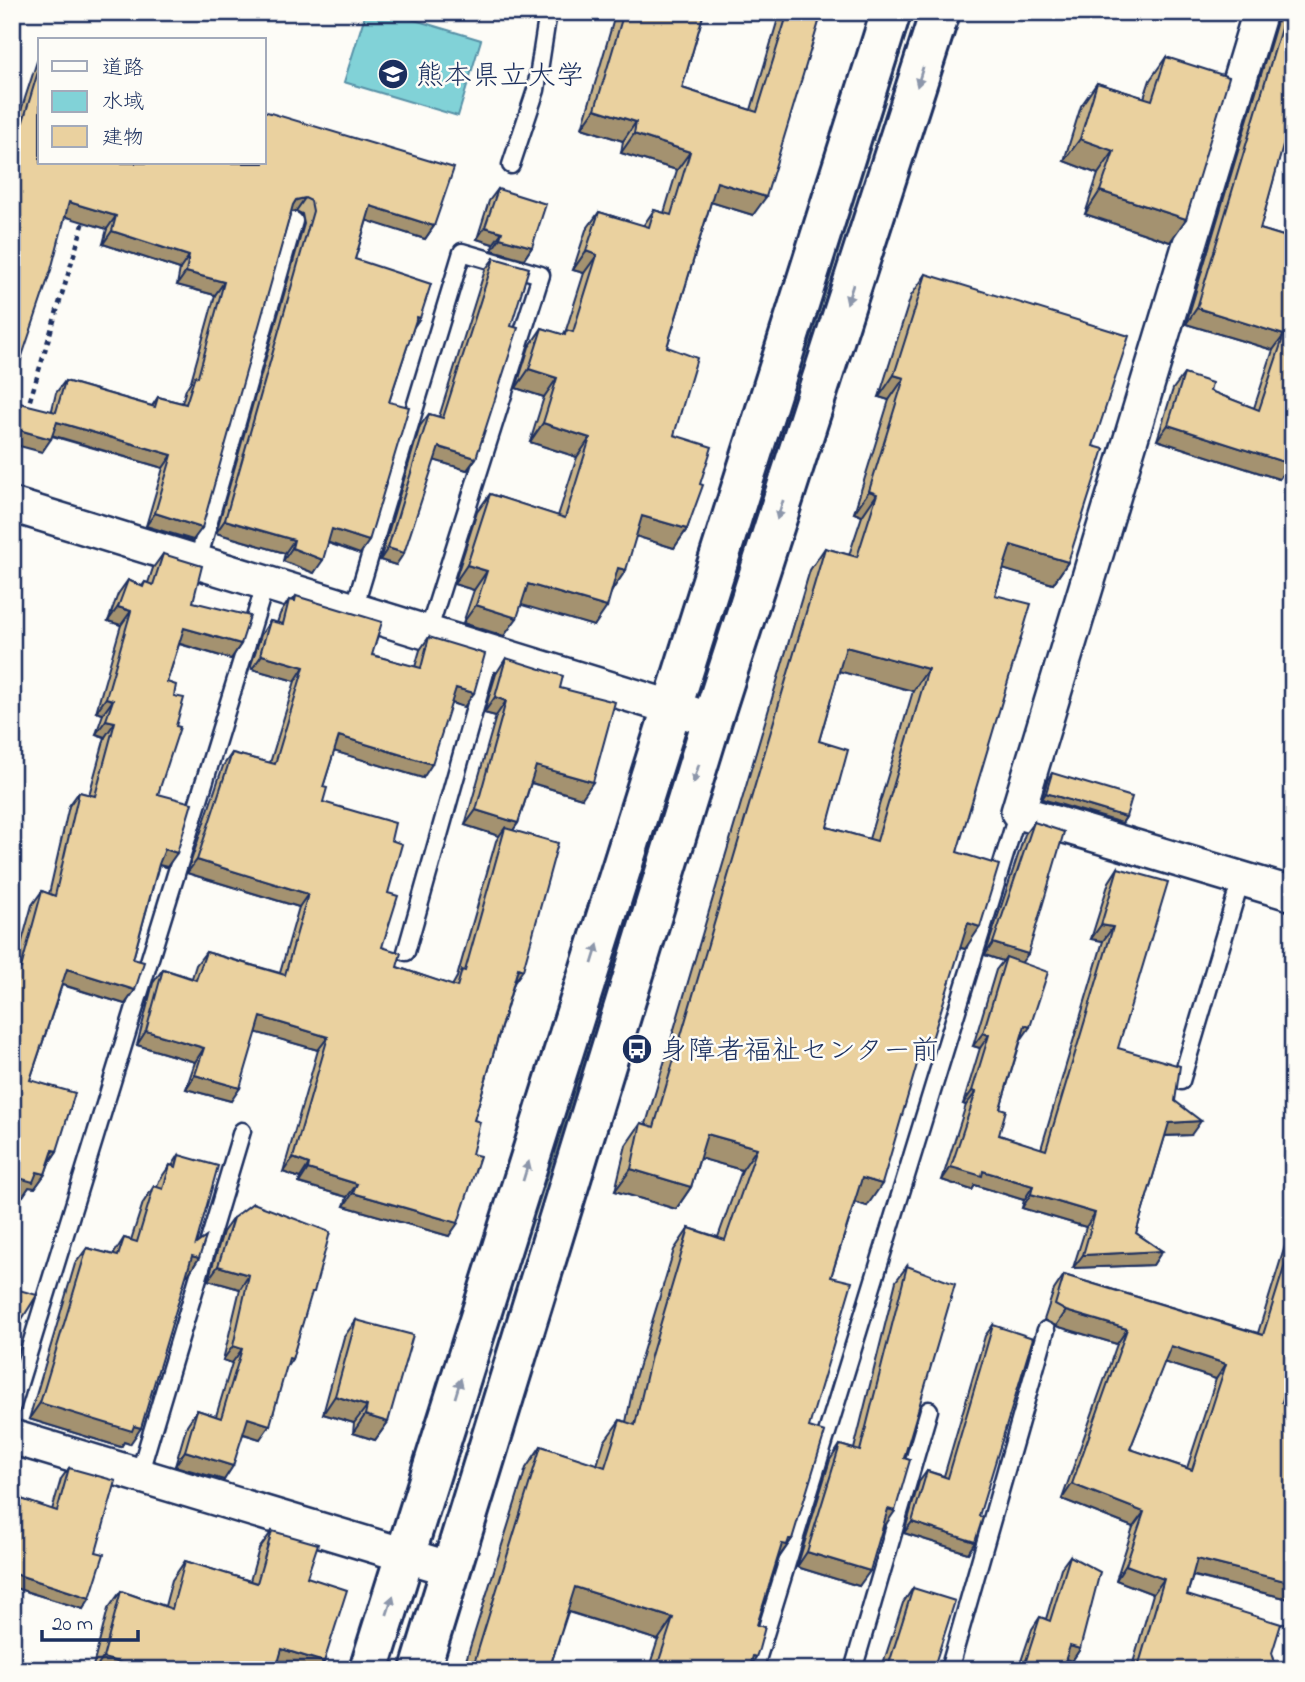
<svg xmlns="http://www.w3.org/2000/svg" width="1305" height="1682" viewBox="0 0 1305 1682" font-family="'Indie Flower','Klee One',sans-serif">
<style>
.green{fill:#cfe398;stroke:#75897b;stroke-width:2}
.water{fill:#81d2d7;stroke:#5891a7;stroke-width:2}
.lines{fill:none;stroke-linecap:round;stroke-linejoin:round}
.service-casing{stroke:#1b2f5e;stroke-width:21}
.minor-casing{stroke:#1b2f5e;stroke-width:38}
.tertiary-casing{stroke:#1b2f5e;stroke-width:44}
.path{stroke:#1b2f5e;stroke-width:4.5;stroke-dasharray:5 5;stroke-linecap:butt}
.service{stroke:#fdfcf7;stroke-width:16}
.minor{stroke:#fdfcf7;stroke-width:33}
.tertiary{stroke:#fdfcf7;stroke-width:38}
.wall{fill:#c9b489;stroke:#1b2f5e;stroke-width:2;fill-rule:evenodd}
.shaded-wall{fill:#a4926f;stroke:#1b2f5e;stroke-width:2}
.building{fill:#ead19f;stroke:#1b2f5e;stroke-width:2;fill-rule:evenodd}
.oneway{fill:#8c96aa}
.labels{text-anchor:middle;stroke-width:5;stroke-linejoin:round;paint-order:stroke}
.poi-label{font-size:28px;fill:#1b2f5e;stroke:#fdfcf7;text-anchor:start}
</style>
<rect width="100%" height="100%" fill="#fdfcf7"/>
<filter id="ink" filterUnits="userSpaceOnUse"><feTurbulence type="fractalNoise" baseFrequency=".0143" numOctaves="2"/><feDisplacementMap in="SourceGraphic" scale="14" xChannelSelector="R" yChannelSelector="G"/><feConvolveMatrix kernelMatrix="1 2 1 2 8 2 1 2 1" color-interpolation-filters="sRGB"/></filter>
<g filter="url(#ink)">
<!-- green -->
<g class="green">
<path d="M 906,12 L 913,12 L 786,418 L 762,481 Z"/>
<path d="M 668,780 L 672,784 C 605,996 540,1207 466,1418 Z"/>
</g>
<!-- water -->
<path class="water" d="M 366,12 L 388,12 L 481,40 L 458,116 L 344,82 Z"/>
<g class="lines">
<!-- service casing -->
<g class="service-casing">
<g id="service">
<path d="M 511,165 L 536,90 L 548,12"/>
<path d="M 198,560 L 294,221"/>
<path d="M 354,609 L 462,252 L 541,275 L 428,632"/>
<path d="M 406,952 L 491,651"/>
<path d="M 1181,1081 L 1241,879"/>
<path d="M 12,1406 L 266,582"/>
<path d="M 139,1475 L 242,1131"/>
<path d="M 754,1670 L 1018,812"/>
<path d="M 853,1670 L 929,1410"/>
<path d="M 949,1670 L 1046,1330"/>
<path d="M 1272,1670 L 1283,1634 L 1293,1630"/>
</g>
</g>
<!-- minor casing -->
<g class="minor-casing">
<g id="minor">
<path d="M 1260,12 L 1018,812 L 1293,894"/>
<path d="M 12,505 L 712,720"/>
<path d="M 12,1437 L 451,1569"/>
</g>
</g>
<!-- tertiary casing -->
<g class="tertiary-casing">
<g id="tertiary">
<path d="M 369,1670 L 891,12"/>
<path d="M 420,1670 L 712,720 L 940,12"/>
</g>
</g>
<!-- path -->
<g class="path">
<path d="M 27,410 L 85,218"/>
<path d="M 12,462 L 18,442"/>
</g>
<!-- service -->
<use href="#service" class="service"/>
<!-- minor -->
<use href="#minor" class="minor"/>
<!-- tertiary -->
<use href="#tertiary" class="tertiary"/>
</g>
<!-- wall -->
<g class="wall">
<path d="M 616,12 L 704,12 L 682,88 L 751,110 L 780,12 L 822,12 L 753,215 L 711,202 L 667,347 L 674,435 L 700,484 L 687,529 L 674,548 L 636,536 L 613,589 L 594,626 L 522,604 L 504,636 L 463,623 L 474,590 L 454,584 L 477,512 L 490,494 L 558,516 L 577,457 L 530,442 L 544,397 L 516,388 L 529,347 L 542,328 L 563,335 L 566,330 L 584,273 L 573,270 L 586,230 L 599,212 L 643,226 L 654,210 L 664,213 L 677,170 L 621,153 L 623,141 L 582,128 Z"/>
<path d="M 1278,12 L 1293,12 L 1286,133 L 1260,229 L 1293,239 L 1290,464 L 1279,479 L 1157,440 L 1173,389 L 1184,374 L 1210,391 L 1254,408 L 1273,350 L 1186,324 L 1278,18 Z"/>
<path d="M 40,52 L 40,163 L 264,163 L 434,226 L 425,239 L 367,220 L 355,259 L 413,329 L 389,402 L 360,554 L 328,543 L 314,573 L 283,561 L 285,553 L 216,533 L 304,224 L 302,214 L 296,211 L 291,212 L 193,540 L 146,526 L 163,468 L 52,436 L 42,452 L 56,393 L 65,381 L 152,406 L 158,397 L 182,403 L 186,389 L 191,381 L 215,295 L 177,285 L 180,269 L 103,244 L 107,229 L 66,216 L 17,123 Z"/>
<path d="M 1166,57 L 1170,242 L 1085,214 L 1098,174 L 1064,161 L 1081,106 L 1097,83 L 1144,98 L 1150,80 Z"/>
<path d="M 498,189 L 532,247 L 524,259 L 492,250 L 493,244 L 477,239 L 489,201 Z"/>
<path d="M 494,258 L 511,326 L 476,458 L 467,470 L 434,460 L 396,565 L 380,560 L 420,426 L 429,414 L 439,417 L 485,270 Z"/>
<path d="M 926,274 L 1093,446 L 1068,562 L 1053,584 L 1003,569 L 995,595 L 957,852 L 965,949 L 960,948 L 918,1059 L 867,1206 L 855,1202 L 831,1277 L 792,1539 L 777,1561 L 757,1625 L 756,1657 L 749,1670 L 648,1670 L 658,1640 L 568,1612 L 549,1670 L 463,1670 L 526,1468 L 541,1446 L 597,1465 L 604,1442 L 620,1420 L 626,1422 L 635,1378 L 674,1250 L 689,1228 L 718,1237 L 742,1170 L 700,1158 L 691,1187 L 676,1209 L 615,1191 L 626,1145 L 641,1123 L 646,1124 L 810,570 L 825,548 L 849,555 L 862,516 L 854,513 L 889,400 L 879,397 L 911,296 ZM 839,671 L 913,691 L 869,839 L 827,827 L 819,741 Z"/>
<path d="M 163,554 L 193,602 L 241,644 L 231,659 L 179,644 L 167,682 L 174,696 L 176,726 L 158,794 L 167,867 L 159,865 L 133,959 L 135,990 L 125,1004 L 62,985 L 30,1080 L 57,1151 L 49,1163 L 45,1174 L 35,1188 L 29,1187 L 23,1196 L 12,1193 L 12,966 L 15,967 L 32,905 L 42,891 L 49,894 L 69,806 L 79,792 L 89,795 L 105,737 L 96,734 L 103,714 L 96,712 L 121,625 L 108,621 L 118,594 L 128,580 L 142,586 L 145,582 L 148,583 L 153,568 Z"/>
<path d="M 296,596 L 372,655 L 415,667 L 420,650 L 429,637 L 464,707 L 451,703 L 423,778 L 334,751 L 323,787 L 323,802 L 391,840 L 388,893 L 382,947 L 397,967 L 452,986 L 457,977 L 496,841 L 499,836 L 465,825 L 496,716 L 484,713 L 496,674 L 506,658 L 560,688 L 582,798 L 531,783 L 518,823 L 513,830 L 514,983 L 474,1120 L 449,1236 L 344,1206 L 347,1197 L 299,1183 L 300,1178 L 283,1172 L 318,1050 L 256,1032 L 231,1101 L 186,1089 L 195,1062 L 137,1045 L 153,983 L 163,969 L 192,978 L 196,965 L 206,952 L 280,973 L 299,907 L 187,873 L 223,766 L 232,753 L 270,763 L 295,681 L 252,669 L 251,665 L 261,635 L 270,621 L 277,623 L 280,614 L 289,600 L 292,601 Z"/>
<path d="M 1052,773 L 1126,817 L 1122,823 L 1042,799 L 1048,779 Z"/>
<path d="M 1034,822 L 1022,963 L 1021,1040 L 1000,1108 L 999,1135 L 1041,1149 L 1103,941 L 1091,939 L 1109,882 L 1118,868 L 1118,1048 L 1175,1101 L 1191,1135 L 1165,1136 L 1136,1233 L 1162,1251 L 1153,1265 L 1073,1268 L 1086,1227 L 1022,1208 L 1024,1200 L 975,1185 L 972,1190 L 942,1180 L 966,1105 L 963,1104 L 980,1048 L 973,1046 L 996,970 L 1003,961 L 985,955 L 1025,834 Z"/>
<path d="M 179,1155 L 199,1258 L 188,1275 L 186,1274 L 130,1444 L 124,1442 L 121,1447 L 29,1419 L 75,1264 L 87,1248 L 113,1255 L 124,1238 L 131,1240 L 143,1203 L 154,1186 L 157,1187 L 159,1181 L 170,1165 L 172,1166 Z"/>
<path d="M 233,1218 L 309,1299 L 292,1359 L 286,1368 L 260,1439 L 243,1434 L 224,1480 L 175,1466 L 187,1425 L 197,1410 L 216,1416 L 232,1363 L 223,1360 L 240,1289 L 208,1280 L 223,1232 Z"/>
<path d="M 1293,1220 L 1293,1369 L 1282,1402 L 1293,1406 L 1293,1600 L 1193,1576 L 1187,1595 L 1272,1653 L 1275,1663 L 1284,1665 L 1290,1646 L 1293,1642 L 1293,1670 L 1131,1670 L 1153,1594 L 1116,1580 L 1133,1527 L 1062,1499 L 1117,1344 L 1056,1326 L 1044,1320 L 1054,1290 L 1064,1275 L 1258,1333 ZM 1164,1362 L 1216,1379 L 1187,1468 L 1130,1449 Z"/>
<path d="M 907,1266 L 884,1527 L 859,1586 L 797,1567 L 830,1460 L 840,1445 L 854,1449 L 896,1281 Z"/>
<path d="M 356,1320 L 388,1422 L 375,1440 L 353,1433 L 354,1423 L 323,1414 L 344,1337 Z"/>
<path d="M 993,1325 L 979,1516 L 975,1542 L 968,1553 L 904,1533 L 919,1482 L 927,1471 L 944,1476 L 985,1336 Z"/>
<path d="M 69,1468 L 96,1552 L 83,1609 L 12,1587 L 12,1496 L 52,1510 L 61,1479 Z"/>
<path d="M 272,1531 L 307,1577 L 318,1670 L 92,1670 L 108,1609 L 121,1591 L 165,1606 L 172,1580 L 185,1561 L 250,1581 L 259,1549 Z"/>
<path d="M 1070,1556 L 1080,1649 L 1072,1661 L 1066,1659 L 1062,1670 L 1018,1670 L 1032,1629 L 1040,1617 L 1046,1619 L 1061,1568 Z"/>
<path d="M 913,1588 L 933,1670 L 881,1670 L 903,1603 Z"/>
</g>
<!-- shaded-wall -->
<g class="shaded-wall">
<path d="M 477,12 L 505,12 L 500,19 Z"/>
<path d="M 595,109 L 636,122 L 623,141 L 582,128 Z"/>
<path d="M 634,134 L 690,152 L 677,170 L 621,153 Z"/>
<path d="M 1080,139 L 1114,151 L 1098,174 L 1064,161 Z"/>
<path d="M 717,182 L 766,197 L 753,215 L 704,200 Z"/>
<path d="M 1100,191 L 1186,219 L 1170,242 L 1085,214 Z"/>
<path d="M 305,198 L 296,211 L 287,213 L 296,200 Z"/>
<path d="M 69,202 L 116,216 L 107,229 L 60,215 Z"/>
<path d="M 371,206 L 434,226 L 425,239 L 362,219 Z"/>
<path d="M 485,227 L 502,232 L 493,244 L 477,239 Z"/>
<path d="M 112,231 L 189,256 L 180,269 L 103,244 Z"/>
<path d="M 500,238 L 532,247 L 524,259 L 492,250 Z"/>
<path d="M 586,251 L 597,255 L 584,273 L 573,270 Z"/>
<path d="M 186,272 L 224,282 L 215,295 L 177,285 Z"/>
<path d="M 1197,308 L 1284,335 L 1273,350 L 1186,324 Z"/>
<path d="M 417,317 L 420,318 L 411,331 Z"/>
<path d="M 529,369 L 557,378 L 544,397 L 516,388 Z"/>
<path d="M 894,375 L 904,378 L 889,400 L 879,397 Z"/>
<path d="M 57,422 L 172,455 L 163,468 L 48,434 Z"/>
<path d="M 543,423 L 590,438 L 577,457 L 530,442 Z"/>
<path d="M 1168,425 L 1290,464 L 1279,479 L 1157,440 Z"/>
<path d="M 12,428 L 51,439 L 42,452 L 12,444 Z"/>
<path d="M 439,447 L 476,458 L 467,470 L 430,459 Z"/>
<path d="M 869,491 L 877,494 L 862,516 L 854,513 Z"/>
<path d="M 155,513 L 202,528 L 193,540 L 146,526 Z"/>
<path d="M 642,516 L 687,529 L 674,548 L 629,534 Z"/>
<path d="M 225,520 L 294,540 L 285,553 L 216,533 Z"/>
<path d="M 332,529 L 369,541 L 360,554 L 324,541 Z"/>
<path d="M 1011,545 L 1068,562 L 1053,584 L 996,567 Z"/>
<path d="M 292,548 L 323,560 L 314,573 L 283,561 Z"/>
<path d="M 388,548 L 404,553 L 396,565 L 380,560 Z"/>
<path d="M 467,565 L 487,571 L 474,590 L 454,584 Z"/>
<path d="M 618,568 L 626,570 L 613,589 L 605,587 Z"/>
<path d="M 528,584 L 607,607 L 594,626 L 515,603 Z"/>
<path d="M 476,605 L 517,618 L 504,636 L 463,623 Z"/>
<path d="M 118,607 L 131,611 L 121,625 L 108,621 Z"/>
<path d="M 184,628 L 241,644 L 231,659 L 174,642 Z"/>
<path d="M 846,647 L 928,669 L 913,691 L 831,669 Z"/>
<path d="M 262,655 L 304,667 L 295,681 L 252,669 Z"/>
<path d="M 456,688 L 474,693 L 464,707 L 446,701 Z"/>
<path d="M 495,697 L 506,701 L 496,716 L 484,713 Z"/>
<path d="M 106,698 L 113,700 L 103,714 L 96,712 Z"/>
<path d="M 106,720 L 115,722 L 105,737 L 96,734 Z"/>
<path d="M 339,736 L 432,764 L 423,778 L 330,750 Z"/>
<path d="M 536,766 L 593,782 L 582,798 L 525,781 Z"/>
<path d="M 1046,793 L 1126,817 L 1122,823 L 1042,799 Z"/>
<path d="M 476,810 L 518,823 L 507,839 L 505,828 L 499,836 L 465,825 Z"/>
<path d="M 165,849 L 177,853 L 167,867 L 155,864 Z"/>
<path d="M 197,860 L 308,894 L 299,907 L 187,873 Z"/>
<path d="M 968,923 L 980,927 L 965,949 L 952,945 Z"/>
<path d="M 1101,925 L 1113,927 L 1103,941 L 1091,939 Z"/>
<path d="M 993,943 L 1028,954 L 1019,966 L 1006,957 L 1003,961 L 985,955 Z"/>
<path d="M 518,968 L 523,970 L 514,983 Z"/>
<path d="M 67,969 L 135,990 L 125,1004 L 57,983 Z"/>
<path d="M 261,1017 L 328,1037 L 318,1050 L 251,1031 Z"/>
<path d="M 1025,1025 L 1030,1027 L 1021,1040 Z"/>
<path d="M 146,1031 L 204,1048 L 195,1062 L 137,1045 Z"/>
<path d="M 983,1033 L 989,1035 L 980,1048 L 973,1046 Z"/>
<path d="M 925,1037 L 932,1039 L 917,1061 Z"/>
<path d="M 195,1075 L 240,1088 L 231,1101 L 186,1089 Z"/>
<path d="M 972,1091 L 976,1092 L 966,1105 L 963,1104 Z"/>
<path d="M 1201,1121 L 1191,1135 L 1160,1136 L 1169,1123 Z"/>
<path d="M 707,1134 L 757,1148 L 742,1170 L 692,1156 Z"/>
<path d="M 53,1150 L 57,1151 L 47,1166 Z"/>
<path d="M 293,1158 L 309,1164 L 300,1178 L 283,1172 Z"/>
<path d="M 951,1167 L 983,1171 L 1033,1186 L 1024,1200 L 975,1185 L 972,1190 L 942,1180 Z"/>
<path d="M 308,1169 L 357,1184 L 347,1197 L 299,1183 Z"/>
<path d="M 631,1169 L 691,1187 L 676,1209 L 615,1191 Z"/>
<path d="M 37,1172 L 45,1174 L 35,1188 L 29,1187 L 23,1196 L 12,1193 L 12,1176 Z"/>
<path d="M 862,1178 L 882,1184 L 867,1206 L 847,1200 Z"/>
<path d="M 353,1193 L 458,1223 L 449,1236 L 344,1206 Z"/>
<path d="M 1031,1194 L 1095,1213 L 1086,1227 L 1022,1208 Z"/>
<path d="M 1162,1251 L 1153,1265 L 1073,1268 L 1083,1255 Z"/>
<path d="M 192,1256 L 199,1258 L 188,1275 L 180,1272 Z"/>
<path d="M 218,1266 L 249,1275 L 240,1289 L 208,1280 Z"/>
<path d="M 1066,1311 L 1127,1329 L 1117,1344 L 1056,1326 Z"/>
<path d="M 233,1346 L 242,1349 L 232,1363 L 223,1360 Z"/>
<path d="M 1171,1346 L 1226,1364 L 1216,1379 L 1160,1361 Z"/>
<path d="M 335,1396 L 367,1406 L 354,1423 L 323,1414 Z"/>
<path d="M 40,1403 L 141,1428 L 130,1444 L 124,1442 L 121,1447 L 29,1419 Z"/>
<path d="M 365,1415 L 388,1422 L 375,1440 L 353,1433 Z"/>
<path d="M 248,1418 L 270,1425 L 260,1439 L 238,1432 Z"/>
<path d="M 185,1451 L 233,1466 L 224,1480 L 175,1466 Z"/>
<path d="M 1072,1484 L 1144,1512 L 1133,1527 L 1062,1499 Z"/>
<path d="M 888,1509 L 895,1511 L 884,1527 L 878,1525 Z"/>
<path d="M 912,1522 L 975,1542 L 968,1553 L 904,1533 Z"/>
<path d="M 789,1539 L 792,1539 L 776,1561 L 782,1544 Z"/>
<path d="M 807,1552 L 870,1571 L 859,1586 L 797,1567 Z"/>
<path d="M 1197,1559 L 1293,1583 L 1293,1600 L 1187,1574 Z"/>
<path d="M 1126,1565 L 1164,1579 L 1153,1594 L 1116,1580 Z"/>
<path d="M 12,1573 L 90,1598 L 83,1609 L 12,1587 Z"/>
<path d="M 575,1587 L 673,1618 L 658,1640 L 560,1609 Z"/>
<path d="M 1070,1646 L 1080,1649 L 1072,1661 L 1062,1658 Z"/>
<path d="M 282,1649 L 324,1662 L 318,1670 L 277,1670 L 269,1667 Z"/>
<path d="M 103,1658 L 148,1670 L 95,1670 Z"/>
<path d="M 1139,1664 L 1154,1669 L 1135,1670 Z"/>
</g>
<!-- building -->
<g class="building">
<path d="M 624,12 L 704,12 L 682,88 L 757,112 L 788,12 L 822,12 L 766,197 L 717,182 L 667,347 L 697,358 L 674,435 L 712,447 L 700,484 L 703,485 L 687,529 L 642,516 L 626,570 L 618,568 L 607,607 L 528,584 L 517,618 L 476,605 L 487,571 L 467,565 L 490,494 L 565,518 L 590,438 L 543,423 L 557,378 L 529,369 L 542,328 L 565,335 L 566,330 L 573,332 L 597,255 L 586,251 L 599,212 L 649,227 L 654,210 L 671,215 L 690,152 L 634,134 L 636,122 L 595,109 Z"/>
<path d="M 1286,12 L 1293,12 L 1293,110 L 1260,229 L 1293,239 L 1293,456 L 1290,464 L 1168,425 L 1184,374 L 1212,383 L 1210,391 L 1259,410 L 1284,335 L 1197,308 Z"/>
<path d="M 1166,57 L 1229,77 L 1186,219 L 1100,191 L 1114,151 L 1080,139 L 1097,83 L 1152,100 Z"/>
<path d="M 40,65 L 40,163 L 264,163 L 264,111 L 454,168 L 434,226 L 371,206 L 355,259 L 431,284 L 420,318 L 417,317 L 389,402 L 409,407 L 369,541 L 332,529 L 323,560 L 292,548 L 294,540 L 225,520 L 313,211 L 311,201 L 305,198 L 296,200 L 293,205 L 202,528 L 155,513 L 172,455 L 57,422 L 51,439 L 12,428 L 12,401 L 56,412 L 65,381 L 155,407 L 158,397 L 186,404 L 195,376 L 198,377 L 224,282 L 186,272 L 189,256 L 112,231 L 116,216 L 69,202 L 51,270 L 12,386 L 12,122 L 22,125 Z"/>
<path d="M 498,189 L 546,204 L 532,247 L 500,238 L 502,232 L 485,227 Z"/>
<path d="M 494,258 L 529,268 L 511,326 L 518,328 L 476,458 L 439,447 L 404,553 L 388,548 L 429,414 L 443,418 Z"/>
<path d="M 926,274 L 1129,336 L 1093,446 L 1104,449 L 1068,562 L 1011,545 L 995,595 L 1031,604 L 957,852 L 999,865 L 980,927 L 968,923 L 932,1039 L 925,1037 L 882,1184 L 862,1178 L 831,1277 L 852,1282 L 809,1427 L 825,1432 L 792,1539 L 789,1539 L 787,1545 L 782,1544 L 757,1625 L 765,1627 L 759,1649 L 756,1657 L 753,1656 L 749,1670 L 656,1670 L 673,1618 L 575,1587 L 549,1670 L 472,1670 L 541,1446 L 605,1467 L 620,1420 L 635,1425 L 651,1356 L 689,1228 L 725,1240 L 757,1148 L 707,1134 L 691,1187 L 631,1169 L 641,1123 L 654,1127 L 825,548 L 857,557 L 877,494 L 869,491 L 904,378 L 894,375 ZM 846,647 L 928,669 L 877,841 L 827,827 L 848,750 L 819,741 Z"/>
<path d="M 163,554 L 202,566 L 193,602 L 250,616 L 241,644 L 184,628 L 167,682 L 176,685 L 174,696 L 184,698 L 176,726 L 180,727 L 158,794 L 192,803 L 177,853 L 165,849 L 159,864 L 133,959 L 144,962 L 135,990 L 67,969 L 30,1080 L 75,1093 L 57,1151 L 53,1150 L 45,1174 L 37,1172 L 33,1182 L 12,1176 L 12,966 L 21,968 L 42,891 L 55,896 L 79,792 L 95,796 L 115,722 L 106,720 L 113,700 L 106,698 L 131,611 L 118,607 L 128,580 L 143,587 L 145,582 L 153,585 Z"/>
<path d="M 296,596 L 382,622 L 372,655 L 421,668 L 429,637 L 485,654 L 474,693 L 456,688 L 432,764 L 339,736 L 323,787 L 327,788 L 323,802 L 395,823 L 391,840 L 402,844 L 388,893 L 398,896 L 382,947 L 401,953 L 397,967 L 457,987 L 462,970 L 465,971 L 505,828 L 558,843 L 523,970 L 518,968 L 474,1120 L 480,1122 L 472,1154 L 480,1156 L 458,1223 L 353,1193 L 357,1184 L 308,1169 L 309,1164 L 293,1158 L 328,1037 L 261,1017 L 240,1088 L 195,1075 L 204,1048 L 146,1031 L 163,969 L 196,980 L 206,952 L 285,975 L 308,894 L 197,860 L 232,753 L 275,764 L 304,667 L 262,655 L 261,651 L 270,621 L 283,624 L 289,600 L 295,601 Z"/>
<path d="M 506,658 L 563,676 L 560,688 L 615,702 L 593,782 L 536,766 L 518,823 L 476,810 L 506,701 L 495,697 Z"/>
<path d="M 1052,773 L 1132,797 L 1126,817 L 1046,793 Z"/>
<path d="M 1034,822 L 1064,832 L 1028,954 L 993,943 Z"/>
<path d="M 1118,868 L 1168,882 L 1118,1048 L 1180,1066 L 1175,1101 L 1201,1121 L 1169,1123 L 1136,1233 L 1162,1251 L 1083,1255 L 1095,1213 L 1031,1194 L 1033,1186 L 983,1171 L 982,1176 L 951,1167 L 976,1092 L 972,1091 L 989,1035 L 983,1033 L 1006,957 L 1048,972 L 1030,1027 L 1025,1025 L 1000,1108 L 1006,1110 L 999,1135 L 1046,1150 L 1113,927 L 1101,925 Z"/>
<path d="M 179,1155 L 218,1166 L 196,1244 L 206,1237 L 199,1258 L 192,1256 L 141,1428 L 134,1426 L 132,1431 L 40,1403 L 87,1248 L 118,1256 L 124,1238 L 137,1242 L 154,1186 L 163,1189 L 170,1165 L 176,1167 Z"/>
<path d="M 253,1203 L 330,1232 L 314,1292 L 312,1292 L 292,1359 L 289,1358 L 270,1425 L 248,1418 L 233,1466 L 185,1451 L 197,1410 L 221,1418 L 242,1349 L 233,1346 L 249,1275 L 218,1266 L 233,1218 Z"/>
<path d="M 1293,1239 L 1293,1369 L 1282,1402 L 1293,1406 L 1293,1583 L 1197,1559 L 1187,1595 L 1281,1624 L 1272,1653 L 1275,1663 L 1284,1665 L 1290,1662 L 1293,1654 L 1293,1670 L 1154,1670 L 1139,1664 L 1164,1579 L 1126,1565 L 1144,1512 L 1072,1484 L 1127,1329 L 1066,1311 L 1055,1305 L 1064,1275 L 1263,1335 ZM 1171,1346 L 1226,1364 L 1192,1470 L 1130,1449 Z"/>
<path d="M 907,1266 L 955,1284 L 904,1458 L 910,1460 L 895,1511 L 888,1509 L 870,1571 L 807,1552 L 840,1445 L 860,1451 Z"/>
<path d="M 12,1288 L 37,1295 L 12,1335 Z"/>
<path d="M 356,1320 L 413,1335 L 388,1422 L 365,1415 L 367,1406 L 335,1396 Z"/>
<path d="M 993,1325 L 1033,1338 L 979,1516 L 983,1517 L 975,1542 L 912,1522 L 927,1471 L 948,1478 Z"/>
<path d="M 69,1468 L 116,1481 L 96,1552 L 104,1554 L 90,1598 L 12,1573 L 12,1496 L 57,1511 Z"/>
<path d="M 272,1531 L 318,1544 L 307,1577 L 347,1590 L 324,1662 L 282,1649 L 276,1670 L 148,1670 L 103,1658 L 121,1591 L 172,1609 L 185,1561 L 257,1583 Z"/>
<path d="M 1070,1556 L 1100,1572 L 1080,1649 L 1070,1646 L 1062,1670 L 1023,1670 L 1040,1617 L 1050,1621 Z"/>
<path d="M 913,1588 L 955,1601 L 933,1670 L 887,1670 Z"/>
</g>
<!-- one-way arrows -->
<defs><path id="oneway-solid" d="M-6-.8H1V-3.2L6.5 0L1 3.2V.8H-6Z" transform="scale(1.75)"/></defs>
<g class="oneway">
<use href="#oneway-solid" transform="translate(920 77) rotate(107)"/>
<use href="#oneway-solid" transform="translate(850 294) rotate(108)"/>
<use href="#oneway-solid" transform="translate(780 510) rotate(108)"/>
<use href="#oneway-solid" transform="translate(696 774) rotate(107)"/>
<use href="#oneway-solid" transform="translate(595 954) rotate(-73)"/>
<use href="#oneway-solid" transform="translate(526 1171) rotate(-73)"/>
<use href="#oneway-solid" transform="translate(458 1388) rotate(-73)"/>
<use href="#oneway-solid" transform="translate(390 1605) rotate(-72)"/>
</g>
</g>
<!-- icons -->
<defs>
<g id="school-disc" transform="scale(1.575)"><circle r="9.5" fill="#1b2f5e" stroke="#fdfcf7"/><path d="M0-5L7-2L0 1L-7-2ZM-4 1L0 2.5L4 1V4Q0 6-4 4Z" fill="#fff"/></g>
<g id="bus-disc" transform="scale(1.575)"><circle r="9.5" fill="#1b2f5e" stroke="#fdfcf7"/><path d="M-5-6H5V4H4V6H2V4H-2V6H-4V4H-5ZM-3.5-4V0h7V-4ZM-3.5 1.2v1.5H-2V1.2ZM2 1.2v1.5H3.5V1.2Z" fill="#fff"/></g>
</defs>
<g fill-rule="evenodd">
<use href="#school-disc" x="393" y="74"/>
<use href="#bus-disc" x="637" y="1049"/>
</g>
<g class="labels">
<!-- poi labels -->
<g class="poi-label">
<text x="416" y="84">熊本県立大学</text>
<text x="660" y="1059">身障者福祉センター前</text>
</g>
</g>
<!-- margin -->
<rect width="1305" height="1682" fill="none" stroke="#fdfcf7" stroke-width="42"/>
<rect x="21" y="21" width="1263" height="1640" fill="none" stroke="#1b2f5e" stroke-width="2.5" filter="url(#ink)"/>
<!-- legend -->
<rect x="38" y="38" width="228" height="126" fill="#fdfcf7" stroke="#a3aaba" stroke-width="2"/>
<rect x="52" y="61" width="35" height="10" fill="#fdfcf7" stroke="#a3aaba" stroke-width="2"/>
<text x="102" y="74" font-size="21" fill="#1b2f5e">道路</text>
<rect x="52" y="91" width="35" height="21" fill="#81d2d7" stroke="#a3aaba" stroke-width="2"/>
<text x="102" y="108" font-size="21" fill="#1b2f5e">水域</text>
<rect x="52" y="126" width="35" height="21" fill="#ead19f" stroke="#a3aaba" stroke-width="2"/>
<text x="102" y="144" font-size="21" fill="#1b2f5e">建物</text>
<!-- scale -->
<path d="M42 1630v10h96v-10" fill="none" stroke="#1b2f5e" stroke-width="3.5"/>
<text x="52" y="1630" font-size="21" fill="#1b2f5e" stroke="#fdfcf7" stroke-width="5" paint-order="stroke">20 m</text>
</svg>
